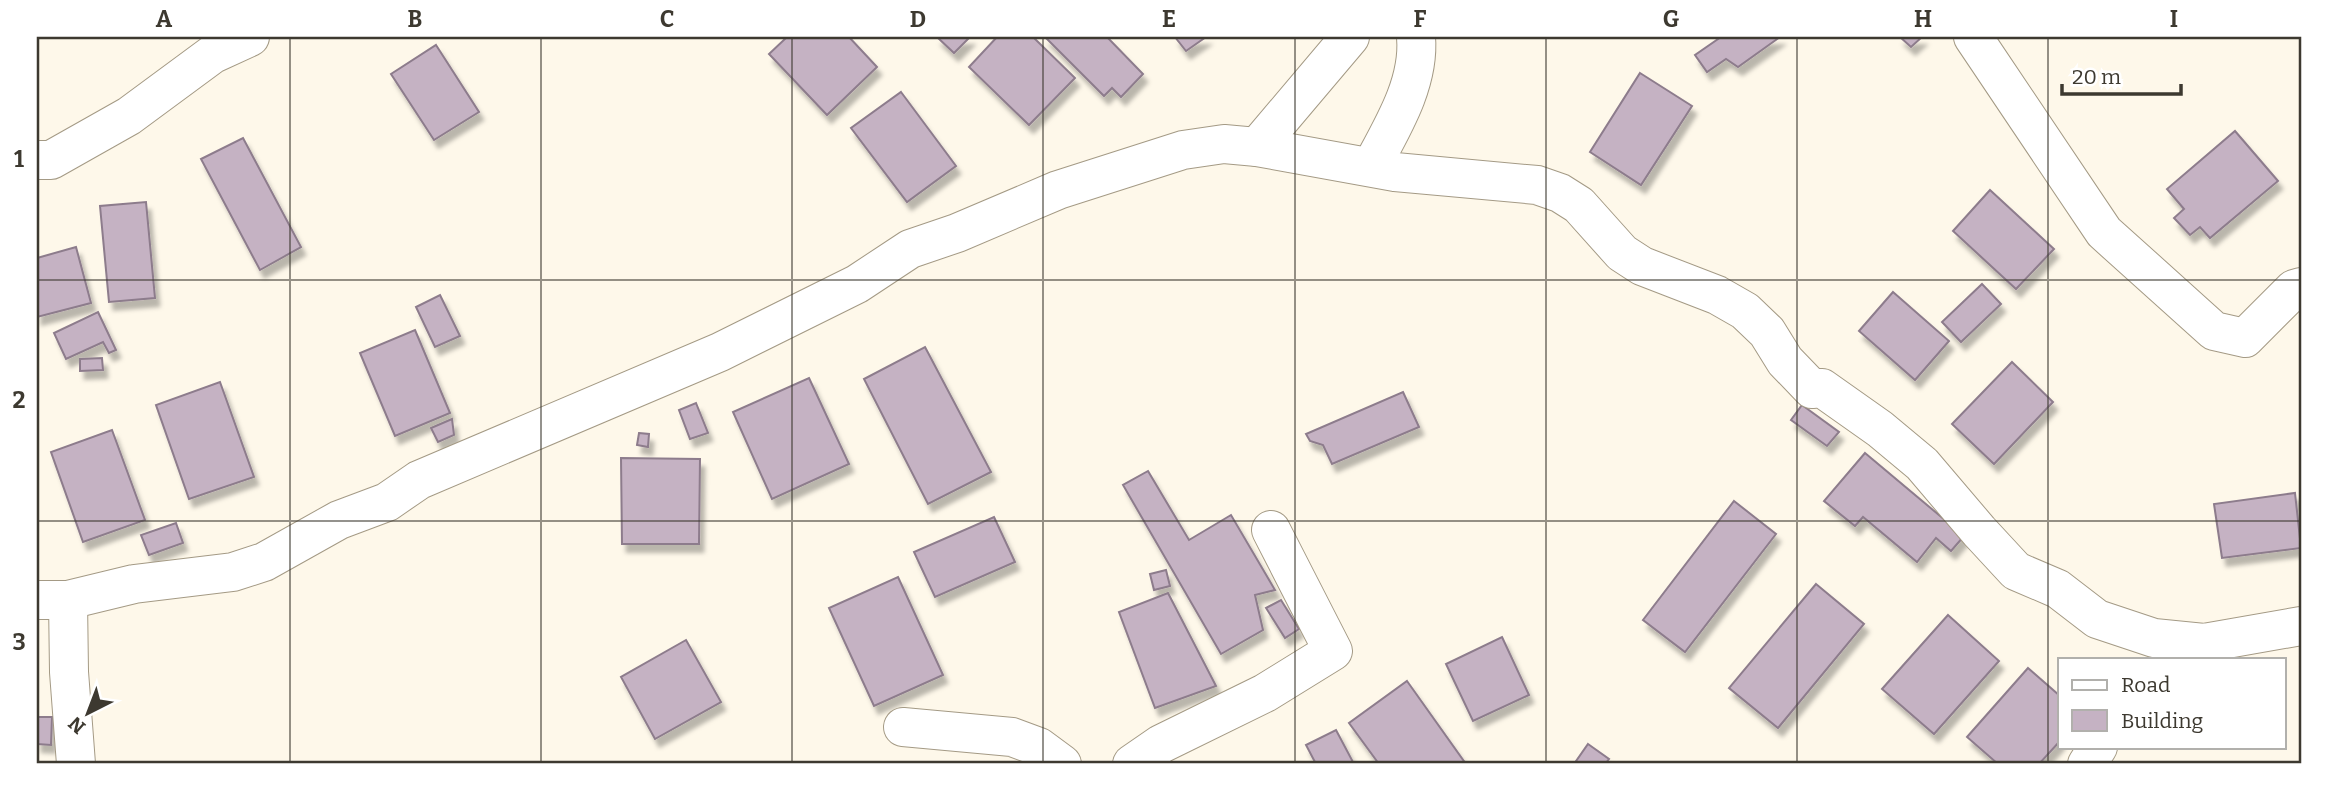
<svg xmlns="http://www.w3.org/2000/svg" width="2338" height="801" viewBox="0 0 2338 801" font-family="Bitter,serif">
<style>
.building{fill:#c5b2c3;stroke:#8d7c8c;stroke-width:2;filter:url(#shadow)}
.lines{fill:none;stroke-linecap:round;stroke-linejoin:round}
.minor-casing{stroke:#a49a85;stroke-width:40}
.minor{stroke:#fff;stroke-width:38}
.grid{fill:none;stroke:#3d3930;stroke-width:2;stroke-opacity:0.55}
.neatline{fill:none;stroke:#3d3930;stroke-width:2.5}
.grid-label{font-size:23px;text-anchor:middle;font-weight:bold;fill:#3d3930}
</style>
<defs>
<filter id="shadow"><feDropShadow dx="4.5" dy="8" stdDeviation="2" flood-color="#0004"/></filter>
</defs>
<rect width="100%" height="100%" fill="#fef8ea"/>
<!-- building -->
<g class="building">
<path d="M 787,37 L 849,37 L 877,67 L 827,115 L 769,54 Z"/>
<path d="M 937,37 L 970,37 L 954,53 Z"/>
<path d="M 997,37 L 1033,37 L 1075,78 L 1029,125 L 969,67 Z"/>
<path d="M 1045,37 L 1107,37 L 1143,74 L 1121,97 L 1112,88 L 1104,96 Z"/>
<path d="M 1175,37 L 1206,37 L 1186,51 Z"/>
<path d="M 1721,37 L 1780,37 L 1738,67 L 1726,59 L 1707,72 L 1695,55 Z"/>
<path d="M 1900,37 L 1922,37 L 1911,47 Z"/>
<path d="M 436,45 L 479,112 L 434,140 L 391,74 Z"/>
<path d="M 1640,73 L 1692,106 L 1641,185 L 1590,152 Z"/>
<path d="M 901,92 L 956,166 L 907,202 L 851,128 Z"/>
<path d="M 2235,131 L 2278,181 L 2210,238 L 2200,227 L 2190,235 L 2174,218 L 2184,209 L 2167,189 Z"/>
<path d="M 243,138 L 301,247 L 260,270 L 201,159 Z"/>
<path d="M 1990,190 L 2054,249 L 2016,289 L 1953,231 Z"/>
<path d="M 146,202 L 155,298 L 109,302 L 100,206 Z"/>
<path d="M 76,247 L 91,303 L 37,317 L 37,258 Z"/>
<path d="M 1982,284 L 2001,304 L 1961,342 L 1942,322 Z"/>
<path d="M 1893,292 L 1949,341 L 1915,380 L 1859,331 Z"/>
<path d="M 440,295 L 460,336 L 435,347 L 416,307 Z"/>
<path d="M 98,312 L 116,350 L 109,353 L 103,342 L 66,359 L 54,333 Z"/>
<path d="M 415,330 L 450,413 L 395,436 L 360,353 Z"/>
<path d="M 925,347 L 991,472 L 928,504 L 864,379 Z"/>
<path d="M 102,358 L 103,370 L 80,371 L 80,359 Z"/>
<path d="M 2012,362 L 2053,402 L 1994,464 L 1952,424 Z"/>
<path d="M 809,378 L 849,464 L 772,499 L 733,412 Z"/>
<path d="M 220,382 L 254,477 L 189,499 L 156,405 Z"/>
<path d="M 1403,392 L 1419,427 L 1332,464 L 1323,445 L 1310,441 L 1306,434 Z"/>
<path d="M 696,403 L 708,433 L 690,439 L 679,410 Z"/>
<path d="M 1802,405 L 1839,432 L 1827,446 L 1791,420 Z"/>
<path d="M 452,419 L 454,435 L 438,442 L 431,428 Z"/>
<path d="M 112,430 L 145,520 L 83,542 L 51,452 Z"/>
<path d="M 639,433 L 649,434 L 648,447 L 637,445 Z"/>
<path d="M 1865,453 L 1964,536 L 1951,551 L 1936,538 L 1917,562 L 1863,517 L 1855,526 L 1824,501 Z"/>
<path d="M 621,458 L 700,459 L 699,544 L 622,544 Z"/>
<path d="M 1148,471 L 1189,540 L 1231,515 L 1275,590 L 1255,595 L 1263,630 L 1221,654 L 1123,485 Z"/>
<path d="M 2295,493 L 2301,548 L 2222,558 L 2214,504 Z"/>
<path d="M 1734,501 L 1776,534 L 1685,652 L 1643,620 Z"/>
<path d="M 994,517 L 1015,562 L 935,597 L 914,552 Z"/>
<path d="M 176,523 L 183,543 L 149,555 L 141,535 Z"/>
<path d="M 1166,570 L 1170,586 L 1154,590 L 1150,574 Z"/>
<path d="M 898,577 L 943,675 L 874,706 L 829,608 Z"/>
<path d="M 1816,584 L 1864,624 L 1778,728 L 1729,688 Z"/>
<path d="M 1168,593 L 1216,686 L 1155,708 L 1119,612 Z"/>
<path d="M 1281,600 L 1299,629 L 1285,638 L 1266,608 Z"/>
<path d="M 1948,615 L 1999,661 L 1934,734 L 1882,689 Z"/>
<path d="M 1502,637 L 1529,695 L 1473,721 L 1446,664 Z"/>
<path d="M 686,640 L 721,702 L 655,739 L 621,677 Z"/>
<path d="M 2028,668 L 2060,696 L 2060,741 L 2039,764 L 1998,764 L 1967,737 Z"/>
<path d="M 1407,681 L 1466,764 L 1379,764 L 1349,723 Z"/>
<path d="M 37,717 L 52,717 L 51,745 L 37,744 Z"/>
<path d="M 1336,730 L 1354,764 L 1316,764 L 1306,745 Z"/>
<path d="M 1588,744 L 1609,759 L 1605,764 L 1574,764 Z"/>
</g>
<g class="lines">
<!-- minor casing -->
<g class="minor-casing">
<g id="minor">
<path d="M 1973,37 L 2104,232 L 2214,331 L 2245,338 L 2294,289 L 2301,287"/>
<path d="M 1257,147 L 1350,37"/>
<path d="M 37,160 L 51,160 L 129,116 L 213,54 L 250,37"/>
<path d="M 1371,167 C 1392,128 1420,83 1416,37"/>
<path d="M 37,600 L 68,600 L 134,584 L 233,572 L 264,562 L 339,520 L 387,502 L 419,480 L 720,352 L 857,284 L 910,249 L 957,233 L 1058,190 L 1183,150 L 1224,144 L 1257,147 L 1395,172 L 1537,185 L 1560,193 L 1579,205 L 1622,253 L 1642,266 L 1717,295 L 1745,311 L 1767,332 L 1785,361 L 1812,389 L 1822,388 L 1880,429 L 1922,464 L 1979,531 L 2016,571 L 2058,589 L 2097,619 L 2154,638 L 2204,643 L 2301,626"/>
<path d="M 68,600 L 69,672 L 76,764"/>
<path d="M 903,727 L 1012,737 L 1039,747 L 1062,764"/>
<path d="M 1132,764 L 1161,744 L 1265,693 L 1333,651 L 1271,530"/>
<path d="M 2087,764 L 2098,747"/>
</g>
</g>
<!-- minor -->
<use href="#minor" class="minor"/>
</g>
<!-- grid -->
<path class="grid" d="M 290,37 L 290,764M 541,37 L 541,764M 792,37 L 792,764M 1043,37 L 1043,764M 1295,37 L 1295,764M 1546,37 L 1546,764M 1797,37 L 1797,764M 2048,37 L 2048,764M 37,280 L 2301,280M 37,521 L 2301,521"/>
<!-- border -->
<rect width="2338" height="801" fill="none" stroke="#ffffff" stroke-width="77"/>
<!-- legend -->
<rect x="2058" y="658" width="228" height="91" fill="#ffffff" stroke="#b1b0ac" stroke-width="2"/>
<rect x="2072" y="680" width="35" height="10" fill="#ffffff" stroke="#b1b0ac" stroke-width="2"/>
<text x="2121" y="692" font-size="21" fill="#3d3930">Road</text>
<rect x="2072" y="710" width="35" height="21" fill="#c5b2c3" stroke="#b1b0ac" stroke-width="2"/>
<text x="2121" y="728" font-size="21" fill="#3d3930">Building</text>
<!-- north arrow -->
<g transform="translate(88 713) rotate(222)" stroke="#ffffff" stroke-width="5" paint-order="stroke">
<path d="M0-5L12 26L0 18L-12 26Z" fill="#3d3930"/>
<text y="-10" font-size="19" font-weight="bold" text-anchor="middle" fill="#3d3930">N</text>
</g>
<!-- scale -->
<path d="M2062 84v10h119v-10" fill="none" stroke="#3d3930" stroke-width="3.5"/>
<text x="2072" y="84" font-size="21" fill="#3d3930" stroke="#ffffff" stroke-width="5" paint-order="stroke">20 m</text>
<rect x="38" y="38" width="2262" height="724" class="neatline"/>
<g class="grid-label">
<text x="164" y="27">A</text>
<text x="415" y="27">B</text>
<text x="667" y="27">C</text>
<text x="918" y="27">D</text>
<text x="1169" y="27">E</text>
<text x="1420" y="27">F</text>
<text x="1671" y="27">G</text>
<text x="1923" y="27">H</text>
<text x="2174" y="27">I</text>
<text x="19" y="167">1</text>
<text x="19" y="408">2</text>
<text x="19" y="650">3</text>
</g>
</svg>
